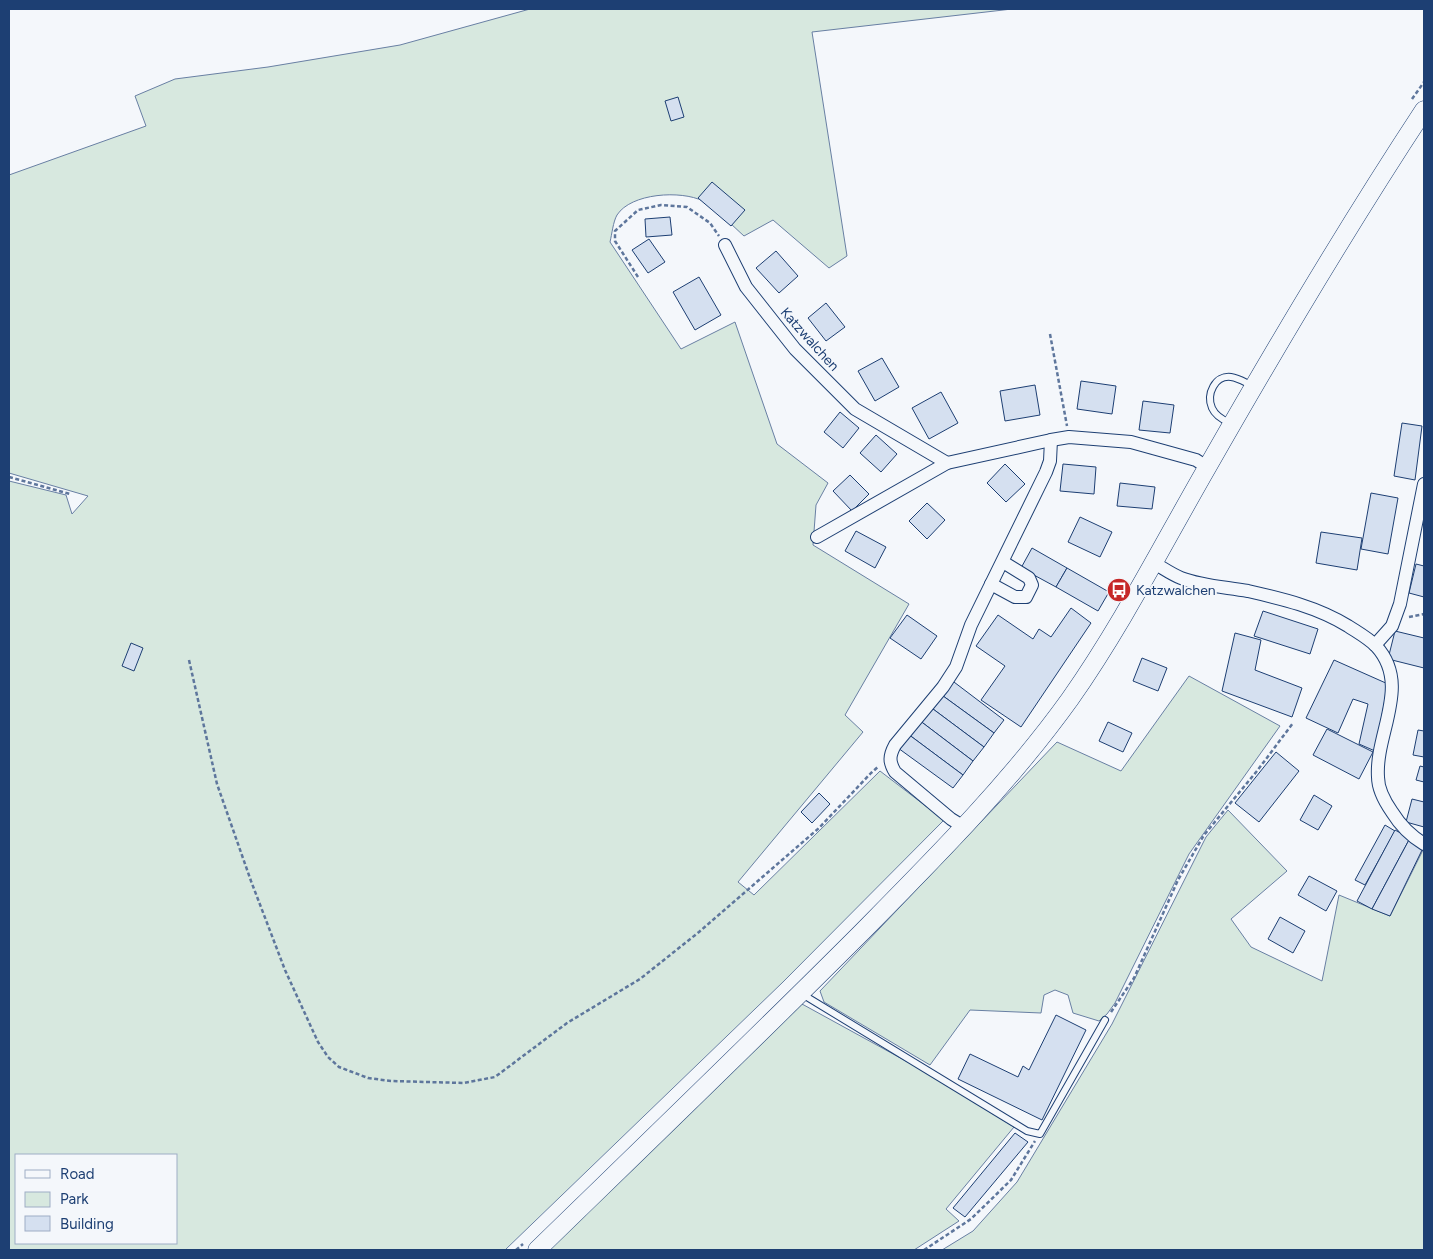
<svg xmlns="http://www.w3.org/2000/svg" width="1433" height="1259" viewBox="0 0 1433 1259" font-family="Figtree,sans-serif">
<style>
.green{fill:#d7e8df;stroke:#687fa3;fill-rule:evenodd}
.building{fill:#d5e0f0;stroke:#1d3f73}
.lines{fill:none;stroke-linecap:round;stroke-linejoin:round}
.lane-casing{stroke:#1d3f73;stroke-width:8}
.street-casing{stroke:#1d3f73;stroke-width:14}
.secondary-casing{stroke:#1d3f73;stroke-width:19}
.path{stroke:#5e769c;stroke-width:2.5;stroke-dasharray:4 2.5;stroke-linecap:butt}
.lane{stroke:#f4f7fb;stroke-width:6}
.street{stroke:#f4f7fb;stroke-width:12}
.secondary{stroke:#f4f7fb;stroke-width:18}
.labels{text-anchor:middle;stroke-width:4;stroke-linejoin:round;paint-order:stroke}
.street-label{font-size:14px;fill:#1d3f73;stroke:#f4f7fb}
.poi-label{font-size:14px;fill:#1d3f73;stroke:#f4f7fb;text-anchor:start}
</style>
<rect width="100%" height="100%" fill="#f4f7fb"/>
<!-- green -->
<g class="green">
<path d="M 530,9 L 1012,9 L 812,32 L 847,256 L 829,268 L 773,220 L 744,236 C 735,228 712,205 703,201 C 681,190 631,193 617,215 C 613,222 612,234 610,242 L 681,349 L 735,322 L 777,444 L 828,483 L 816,505 L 813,545 L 909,604 L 845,715 L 863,732 L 738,882 L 754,895 L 880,771 L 944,820 L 783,982 L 505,1250 L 9,1250 L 9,481 L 66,495 L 72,514 L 88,496 L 9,473 L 9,175 L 146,126 L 135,96 L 175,79 L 268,67 L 400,45 ZM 16,1155 L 176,1155 L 176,1243 L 16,1243 Z"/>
<path d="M 1189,676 L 1280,726 L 1189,854 L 1115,1003 L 1107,1014 L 1099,1021 L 1073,1013 L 1068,995 L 1055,990 L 1044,995 L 1041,1013 L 970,1010 L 930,1065 L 824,1002 L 820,991 L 1057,742 L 1121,771 Z"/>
<path d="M 1228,810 L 1287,871 L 1231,919 L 1251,947 L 1322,981 L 1339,895 L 1390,916 L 1424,848 L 1424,1250 L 942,1250 L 973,1231 L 1017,1182 L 1112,1024 L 1206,837 Z"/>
<path d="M 802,1004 L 926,1072 L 1014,1127 L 946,1209 L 959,1221 L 914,1250 L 549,1250 Z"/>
</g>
<!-- building -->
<g class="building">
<path d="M 678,97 L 684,117 L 671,121 L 665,101 Z"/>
<path d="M 712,182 L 745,210 L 731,226 L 698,198 Z"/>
<path d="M 670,217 L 672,235 L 646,237 L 645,219 Z"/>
<path d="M 649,239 L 665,262 L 648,273 L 632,250 Z"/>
<path d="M 776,251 L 798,276 L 779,293 L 756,268 Z"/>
<path d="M 699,277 L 721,315 L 695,330 L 673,292 Z"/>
<path d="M 826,303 L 845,327 L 826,341 L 808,318 Z"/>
<path d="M 882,358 L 899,387 L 875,401 L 858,371 Z"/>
<path d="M 1081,381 L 1116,386 L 1112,414 L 1077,409 Z"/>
<path d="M 1035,385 L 1040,415 L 1005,421 L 1000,391 Z"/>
<path d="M 941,392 L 958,423 L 929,439 L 912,408 Z"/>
<path d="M 1143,401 L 1174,405 L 1170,433 L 1139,430 Z"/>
<path d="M 840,412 L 859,428 L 843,448 L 824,432 Z"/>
<path d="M 1402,423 L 1422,426 L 1415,480 L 1394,476 Z"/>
<path d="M 876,435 L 897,454 L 881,472 L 860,453 Z"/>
<path d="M 1005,464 L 1025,484 L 1006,502 L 987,483 Z"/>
<path d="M 1063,464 L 1096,467 L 1094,494 L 1060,491 Z"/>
<path d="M 850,475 L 869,494 L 852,511 L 833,491 Z"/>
<path d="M 1120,483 L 1155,487 L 1152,509 L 1117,506 Z"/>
<path d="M 1371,493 L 1398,498 L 1388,554 L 1361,549 Z"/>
<path d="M 927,503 L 945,520 L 927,539 L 909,521 Z"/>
<path d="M 1080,517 L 1112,532 L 1100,557 L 1068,542 Z"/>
<path d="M 856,531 L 886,547 L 875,568 L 845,551 Z"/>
<path d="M 1321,532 L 1362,538 L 1357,570 L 1316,563 Z"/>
<path d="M 1032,548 L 1067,568 L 1056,587 L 1021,568 Z"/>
<path d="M 1416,564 L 1424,566 L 1424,597 L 1409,593 Z"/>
<path d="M 1067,568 L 1109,592 L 1098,611 L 1056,587 Z"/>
<path d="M 1071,608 L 1091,623 L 1021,727 L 981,700 L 1005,666 L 976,646 L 998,615 L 1033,639 L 1039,629 L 1051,637 Z"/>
<path d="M 1263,611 L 1318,629 L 1310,654 L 1254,636 Z"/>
<path d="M 907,615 L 937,636 L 921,659 L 890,638 Z"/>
<path d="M 1395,631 L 1424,638 L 1424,668 L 1388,659 Z"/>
<path d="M 1235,633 L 1261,640 L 1255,670 L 1302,688 L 1292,717 L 1222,691 Z"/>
<path d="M 131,643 L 143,648 L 134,671 L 122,666 Z"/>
<path d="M 1142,658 L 1167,668 L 1158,691 L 1133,681 Z"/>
<path d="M 1334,660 L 1388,684 L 1375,751 L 1359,744 L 1368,704 L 1353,699 L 1338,733 L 1306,718 Z"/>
<path d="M 950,679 L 1004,720 L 994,733 L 939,693 Z"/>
<path d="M 939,693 L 994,733 L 984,747 L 929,706 Z"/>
<path d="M 929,706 L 984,747 L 973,761 L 919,720 Z"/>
<path d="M 919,720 L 973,761 L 963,775 L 908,734 Z"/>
<path d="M 1108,722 L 1132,733 L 1123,752 L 1099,741 Z"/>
<path d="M 1327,729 L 1373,752 L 1359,779 L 1313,755 Z"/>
<path d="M 1418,730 L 1424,731 L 1424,757 L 1413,755 Z"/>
<path d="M 908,734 L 963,775 L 953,788 L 898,748 Z"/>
<path d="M 1276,752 L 1299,771 L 1259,822 L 1235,803 Z"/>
<path d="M 1420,766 L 1424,767 L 1424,782 L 1416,780 Z"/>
<path d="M 819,793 L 830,804 L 812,823 L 801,812 Z"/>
<path d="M 1314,795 L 1332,806 L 1318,830 L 1300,820 Z"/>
<path d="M 1412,799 L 1424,802 L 1424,827 L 1406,822 Z"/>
<path d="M 1385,825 L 1395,831 L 1365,885 L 1355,880 Z"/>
<path d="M 1395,830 L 1410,838 L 1372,909 L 1357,901 Z"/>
<path d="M 1410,838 L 1423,848 L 1390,916 L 1372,909 Z"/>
<path d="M 1309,876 L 1337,891 L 1326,911 L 1298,895 Z"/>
<path d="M 1280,917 L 1305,931 L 1293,953 L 1268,939 Z"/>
<path d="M 1056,1015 L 1086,1030 L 1042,1120 L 958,1079 L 970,1054 L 1018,1077 L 1023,1066 L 1029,1070 Z"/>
<path d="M 1015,1133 L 1028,1142 L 965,1217 L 953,1208 Z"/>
</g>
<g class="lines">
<!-- lane casing -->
<g class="lane-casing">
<g id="lane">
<path d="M 1230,423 C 1223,420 1215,415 1212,408 C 1206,394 1215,375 1231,377 C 1239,378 1246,383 1253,386"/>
<path d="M 802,994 L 1027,1131 L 1040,1134 L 1105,1020"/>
</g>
</g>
<!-- street casing -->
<g class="street-casing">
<g id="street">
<path d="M 725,245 L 746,287 L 795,349 L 855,409 L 947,463"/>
<path d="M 817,537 L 947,463 L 1051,440 L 1069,437 L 1131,442 L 1196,460 L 1207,467"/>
<path d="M 1154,563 C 1163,568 1171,574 1181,578 C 1202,586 1225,587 1248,591 C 1283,599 1317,607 1348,626 C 1357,632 1368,638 1376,646 C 1412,685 1375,733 1378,777 C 1378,789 1385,802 1392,812 C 1400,825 1411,836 1424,844"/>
<path d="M 991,584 L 1015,597 L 1026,597 L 1032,585 L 1029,578 L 1003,562"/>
<path d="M 1375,645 L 1392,626 L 1400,604 L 1424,484"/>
<path d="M 964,827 L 951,819 L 895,772 C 889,762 889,756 895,745 L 943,687 L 956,667 L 971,625 L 1046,472 L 1050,461 L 1051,440"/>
</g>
</g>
<!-- secondary casing -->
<g class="secondary-casing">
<path id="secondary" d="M 537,1250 C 645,1145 754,1040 861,933 C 934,859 1009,784 1070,699 C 1122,625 1163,544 1208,466 C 1277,345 1347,227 1424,110"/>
</g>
<!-- path -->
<g class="path">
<path d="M 1412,99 L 1424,82"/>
<path d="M 638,277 L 615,241 L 615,231 L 638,210 L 661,205 L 687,207 L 710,223 L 719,236"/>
<path d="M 1050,334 L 1067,426"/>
<path d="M 9,477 L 70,494"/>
<path d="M 1409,617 L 1424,614"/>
<path d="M 189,660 L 217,784 L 251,881 L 285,970 L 318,1042 L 328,1057 L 339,1067 L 368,1078 L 391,1081 L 464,1083 L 495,1077 L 567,1023 L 640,979 L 699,932 L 819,828 L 871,773 L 879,766"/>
<path d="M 1111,1012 L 1134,978 L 1178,880 L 1204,835 L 1257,771 L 1293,723"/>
<path d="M 516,1250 L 523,1244"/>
<path d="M 924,1250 L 971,1219 L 1011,1180 L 1035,1141"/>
</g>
<!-- lane -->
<use href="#lane" class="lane"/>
<!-- street -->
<use href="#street" class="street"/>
<!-- secondary -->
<use href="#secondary" class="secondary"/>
</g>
<!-- icons -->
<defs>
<g id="bus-disc" transform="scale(1.25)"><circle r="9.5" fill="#c62828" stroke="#f4f7fb"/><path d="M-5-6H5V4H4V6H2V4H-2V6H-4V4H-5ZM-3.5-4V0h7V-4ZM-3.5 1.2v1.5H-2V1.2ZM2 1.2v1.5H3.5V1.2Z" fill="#fff"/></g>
</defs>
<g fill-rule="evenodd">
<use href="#bus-disc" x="1119" y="590"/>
</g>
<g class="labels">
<!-- street labels -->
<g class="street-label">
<text transform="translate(810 339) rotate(48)" y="5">Katzwalchen</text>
</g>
<!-- poi labels -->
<g class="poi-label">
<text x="1136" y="595">Katzwalchen</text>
</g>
</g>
<!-- border -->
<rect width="1433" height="1259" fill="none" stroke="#1d3f73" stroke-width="20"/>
<!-- legend -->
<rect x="15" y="1154" width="162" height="90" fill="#f4f7fb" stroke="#9eadc5"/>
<rect x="25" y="1170" width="25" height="8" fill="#f4f7fb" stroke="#9eadc5"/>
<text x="60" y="1179" font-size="15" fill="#1d3f73">Road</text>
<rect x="25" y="1192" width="25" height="15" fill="#d7e8df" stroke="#9eadc5"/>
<text x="60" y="1204" font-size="15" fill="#1d3f73">Park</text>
<rect x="25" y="1216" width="25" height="15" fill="#d5e0f0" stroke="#9eadc5"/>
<text x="60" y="1229" font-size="15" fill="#1d3f73">Building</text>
</svg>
